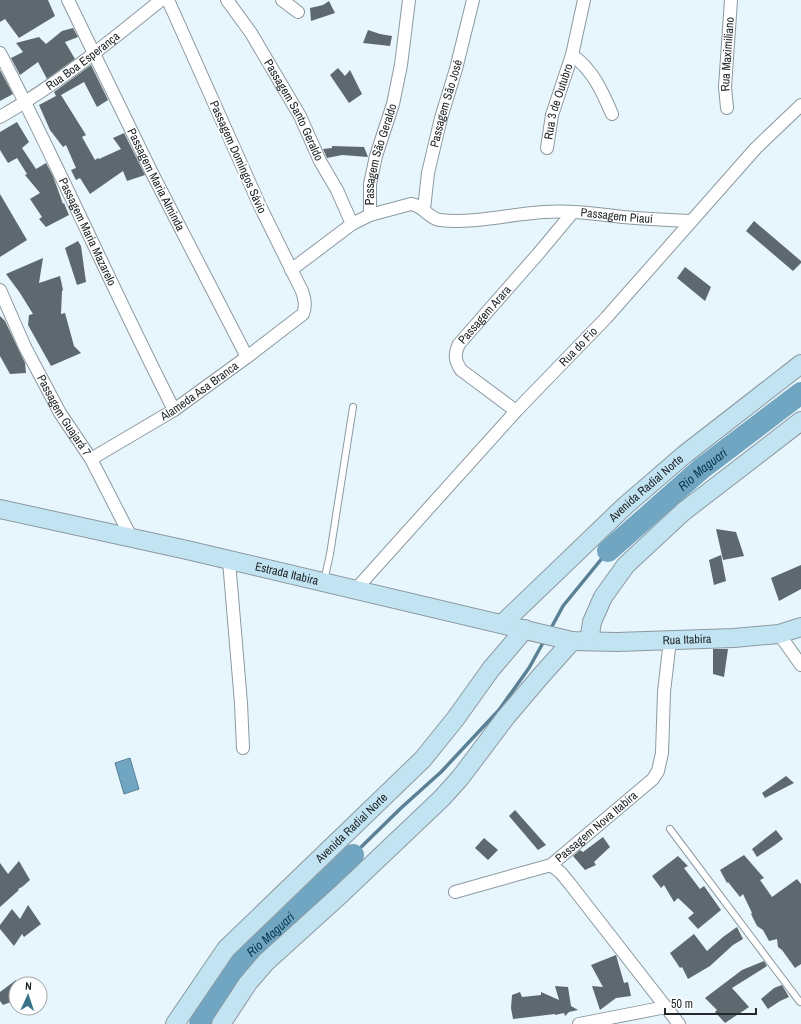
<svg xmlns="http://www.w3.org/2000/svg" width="801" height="1024" viewBox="0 0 801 1024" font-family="'Archivo Narrow',sans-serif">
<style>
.water{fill:#70a6c1;stroke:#598094}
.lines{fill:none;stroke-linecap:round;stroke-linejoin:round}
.stream{stroke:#598094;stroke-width:3.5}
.river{stroke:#70a6c1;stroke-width:22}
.building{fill:#5d696f}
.lane-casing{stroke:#8c99a0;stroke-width:8}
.street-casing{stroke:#8c99a0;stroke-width:14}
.secondary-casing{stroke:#8c99a0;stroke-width:20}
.lane{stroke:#fff;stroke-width:6}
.street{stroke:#fff;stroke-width:12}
.secondary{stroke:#c2e3f1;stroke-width:18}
.labels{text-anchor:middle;stroke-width:4;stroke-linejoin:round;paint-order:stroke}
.street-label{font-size:12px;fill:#22272a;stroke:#fff}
.water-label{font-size:13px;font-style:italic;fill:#07384c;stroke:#fff}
</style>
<rect width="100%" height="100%" fill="#e7f5fc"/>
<!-- water -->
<path class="water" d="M 130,758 L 139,789 L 124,794 L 115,763 Z"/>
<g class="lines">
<!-- stream -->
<g class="stream">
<path d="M 550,630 L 563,606 L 608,551"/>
<path d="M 353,855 L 401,808 L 441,772 L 499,710 L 529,668 L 544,641"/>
</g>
<!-- river -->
<g class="river">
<path id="s1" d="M 608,551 L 701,469 L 801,393"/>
<path id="s2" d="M 200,1024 L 238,963 L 282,924 L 353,855"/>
</g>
</g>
<!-- building -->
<g class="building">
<path d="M 0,0 L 48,0 L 55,16 L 19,38 L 5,19 L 0,22 Z"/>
<path d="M 329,1 L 335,13 L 311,21 L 310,8 L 323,5 Z"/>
<path d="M 73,28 L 78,37 L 65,42 L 75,59 L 47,79 L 38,62 L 20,75 L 11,58 L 23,52 L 16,43 L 39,37 L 46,44 L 62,31 Z"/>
<path d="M 368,30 L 380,34 L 392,36 L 390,46 L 363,43 Z"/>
<path d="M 91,65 L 108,100 L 97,107 L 84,82 L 61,95 L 86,135 L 82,137 L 95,160 L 98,158 L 99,159 L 121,149 L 113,138 L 124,133 L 145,175 L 127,181 L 123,171 L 90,194 L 80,178 L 76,180 L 71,170 L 76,168 L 66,145 L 63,147 L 50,130 L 39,105 L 56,96 L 54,92 Z"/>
<path d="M 338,68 L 345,76 L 350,70 L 362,94 L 349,103 L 330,75 Z"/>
<path d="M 0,70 L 13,94 L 0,101 Z"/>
<path d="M 17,122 L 29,142 L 22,148 L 36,169 L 46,163 L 53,176 L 63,204 L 64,203 L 69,215 L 46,227 L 39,219 L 42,217 L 30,199 L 40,193 L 25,175 L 27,174 L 17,158 L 8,163 L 0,150 L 0,132 Z"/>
<path d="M 332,146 L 364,147 L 368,157 L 342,155 L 327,158 L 323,149 L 332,148 Z"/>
<path d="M 0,194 L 27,240 L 0,257 Z"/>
<path d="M 754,221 L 801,261 L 801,263 L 793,271 L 746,231 Z"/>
<path d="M 78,241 L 81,246 L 86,282 L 77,285 L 65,248 Z"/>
<path d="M 43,258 L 39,283 L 60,276 L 63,290 L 62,291 L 61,314 L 65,313 L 74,346 L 81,353 L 51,366 L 28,325 L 29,315 L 33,314 L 20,293 L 6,274 Z"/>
<path d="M 685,267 L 711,287 L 705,301 L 677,278 Z"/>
<path d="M 0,316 L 5,321 L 25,363 L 26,373 L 10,374 L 0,356 Z"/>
<path d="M 716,529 L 736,532 L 744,556 L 723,560 Z"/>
<path d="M 721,555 L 726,581 L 714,585 L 709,560 Z"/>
<path d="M 801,565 L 801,589 L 779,601 L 771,578 Z"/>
<path d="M 713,649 L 728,649 L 724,677 L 713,674 Z"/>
<path d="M 786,776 L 794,783 L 765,798 L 762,793 Z"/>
<path d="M 515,810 L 546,845 L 538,850 L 509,816 Z"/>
<path d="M 776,830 L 783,839 L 775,845 L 757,857 L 752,849 Z"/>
<path d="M 603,837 L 610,847 L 594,862 L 596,865 L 585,870 L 573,856 L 580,850 L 583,852 Z"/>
<path d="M 484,838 L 498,850 L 488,860 L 475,848 Z"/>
<path d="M 744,855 L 764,878 L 760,880 L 772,897 L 797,879 L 801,884 L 801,964 L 795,968 L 782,950 L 778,947 L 777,939 L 769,941 L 763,930 L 757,926 L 751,914 L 752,913 L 743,894 L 740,897 L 728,882 L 727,883 L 720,870 Z"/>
<path d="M 678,856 L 688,866 L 684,868 L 700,889 L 704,886 L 721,910 L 698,929 L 688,918 L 694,913 L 678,898 L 674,902 L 664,885 L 661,888 L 652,876 Z"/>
<path d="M 19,861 L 30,880 L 22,887 L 18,889 L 19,890 L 0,907 L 0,863 L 8,874 Z"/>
<path d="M 28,905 L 41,924 L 24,937 L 22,934 L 14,946 L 0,929 L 0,925 L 12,909 L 20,919 Z"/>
<path d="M 737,927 L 743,939 L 733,945 L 710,966 L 688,979 L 682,967 L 680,968 L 670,953 L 694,934 L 707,951 L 723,937 Z"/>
<path d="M 616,955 L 624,983 L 628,982 L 631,996 L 616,998 L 600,1010 L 592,986 L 603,987 L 591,965 Z"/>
<path d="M 764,961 L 767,966 L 732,988 L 749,1007 L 725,1023 L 715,1012 L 717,1010 L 705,998 L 742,970 Z"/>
<path d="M 16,980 L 16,1000 L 3,1005 L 0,1001 L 0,992 Z"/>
<path d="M 782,985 L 789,997 L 780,1001 L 768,1009 L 761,999 L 774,988 Z"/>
<path d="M 555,986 L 568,987 L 571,1006 L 578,1010 L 569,1012 L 565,1016 L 564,1013 L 555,1015 L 555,1014 L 513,1019 L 511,1008 L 512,995 L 520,992 L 522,997 L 541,995 L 541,992 L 559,1000 Z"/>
</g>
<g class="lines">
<!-- lane casing -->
<g class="lane-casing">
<g id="lane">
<path d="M 324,581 L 330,554 L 353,407"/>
<path d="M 670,829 L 800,1002"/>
</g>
</g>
<!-- street casing -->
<g class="street-casing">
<g id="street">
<path id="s3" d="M 68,0 L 152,173 L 247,357"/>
<path id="s4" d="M 227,0 L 251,33 L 300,116 L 320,161 L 337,190 L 352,224"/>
<path d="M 282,0 L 298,12"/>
<path id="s5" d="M 0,53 C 61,171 114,292 174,410"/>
<path d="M 572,55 C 593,70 602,91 612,114"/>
<path id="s6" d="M 727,108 L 725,87 L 731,0"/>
<path id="s7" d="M 0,117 C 58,84 109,42 161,0"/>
<path id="s8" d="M 547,148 L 552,115 L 572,55 L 584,0"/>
<path id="s9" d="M 424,209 L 428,173 L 441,118 L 456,69 L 473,0"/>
<path id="s10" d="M 370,215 L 370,184 L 376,156 L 393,104 L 401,65 L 409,0"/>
<path id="s11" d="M 291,270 L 352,224 L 370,215 L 411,204 C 425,206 427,218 440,220 C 474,224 510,214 544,212 C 570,210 597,214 623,217 C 646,219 668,220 690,221"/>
<path id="s12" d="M 0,290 L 25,347 L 60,413 L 91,459 L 132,539"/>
<path id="s13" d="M 516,411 L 461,370 C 455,361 454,354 459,344 L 538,254 L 573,212"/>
<path id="s14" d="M 91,459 L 174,410 L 247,357 L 303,314 C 306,306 305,300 302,291 L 260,206 L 168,0"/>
<path d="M 229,561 L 241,703 L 243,748"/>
<path id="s15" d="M 356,589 L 516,411 L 606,318 L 756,148 L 801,105"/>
<path d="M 779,634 L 801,665"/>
<path d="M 551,865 L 561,873 L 570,884 L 679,1024"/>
<path id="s16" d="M 455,892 L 551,865 L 653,779 L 658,771 L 662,753 L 664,692 L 670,640"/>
<path d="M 579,1024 L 666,1007"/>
</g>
</g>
<!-- secondary casing -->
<g class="secondary-casing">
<g id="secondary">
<path id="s17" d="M 0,509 L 187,550 L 572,641 L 617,642 L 734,638 L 779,634 L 801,627"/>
<path id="s18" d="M 502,624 L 626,505 L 684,455 L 801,364"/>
<path d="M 589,641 L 592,622 L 603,597 L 626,565 L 683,512 L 801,421"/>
<path id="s19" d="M 175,1024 L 226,949 L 423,759 L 456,718 L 491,669 L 525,629"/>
<path d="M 221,1024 L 248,983 L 266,962 L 341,894 L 442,798 L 460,778 L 506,717 L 539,678 L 572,641"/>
</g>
</g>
<!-- lane -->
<use href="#lane" class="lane"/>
<!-- street -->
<use href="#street" class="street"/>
<!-- secondary -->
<use href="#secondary" class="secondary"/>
</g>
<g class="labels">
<!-- street labels -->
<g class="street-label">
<text dy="4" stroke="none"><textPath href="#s6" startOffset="54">Rua Maximiliano</textPath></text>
<text dy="4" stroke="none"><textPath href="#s7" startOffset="100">Rua Boa Esperança</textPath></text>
<text dy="4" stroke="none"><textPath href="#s8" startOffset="48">Rua 3 de Outubro</textPath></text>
<text dy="4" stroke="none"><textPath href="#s9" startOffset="108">Passagem São José</textPath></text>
<text dy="4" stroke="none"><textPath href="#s4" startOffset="129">Passagem Santo Geraldo</textPath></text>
<text dy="4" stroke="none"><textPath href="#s10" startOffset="62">Passagem São Geraldo</textPath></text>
<text transform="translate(238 157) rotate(66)" y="4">Passagem Domingos Sávio</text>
<text dy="4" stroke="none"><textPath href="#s3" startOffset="200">Passagem Maria Alminda</textPath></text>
<text dy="4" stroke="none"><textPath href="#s11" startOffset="350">Passagem Piauí</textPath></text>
<text dy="4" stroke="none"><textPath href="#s5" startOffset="199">Passagem Maria Mazarelo</textPath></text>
<text dy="4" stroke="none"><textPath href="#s13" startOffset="135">Passagem Arara</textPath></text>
<text dy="4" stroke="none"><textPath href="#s15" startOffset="329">Rua do Fio</textPath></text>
<text dy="4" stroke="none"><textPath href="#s14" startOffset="128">Alameda Asa Branca</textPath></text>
<text dy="4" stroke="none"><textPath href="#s12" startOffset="141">Passagem Guajará 7</textPath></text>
<text dy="4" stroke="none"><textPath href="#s18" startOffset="198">Avenida Radial Norte</textPath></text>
<text dy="4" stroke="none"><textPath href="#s17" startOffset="294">Estrada Itabira</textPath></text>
<text dy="4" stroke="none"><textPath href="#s17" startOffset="702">Rua Itabira</textPath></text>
<text dy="4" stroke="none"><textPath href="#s16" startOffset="159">Passagem Nova Itabira</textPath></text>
<text dy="4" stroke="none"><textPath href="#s19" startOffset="265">Avenida Radial Norte</textPath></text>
</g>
<!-- water labels -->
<g class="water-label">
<text dy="5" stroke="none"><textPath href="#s1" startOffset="125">Rio Maguari</textPath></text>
<text dy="5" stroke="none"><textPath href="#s2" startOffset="115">Rio Maguari</textPath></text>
</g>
</g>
<!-- north arrow -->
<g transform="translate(28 996) rotate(3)"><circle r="19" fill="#ffffff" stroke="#a7a9aa"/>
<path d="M0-3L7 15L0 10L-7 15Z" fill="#3a728c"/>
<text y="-6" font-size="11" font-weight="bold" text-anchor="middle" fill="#22272a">N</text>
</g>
<!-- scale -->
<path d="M665 1008v6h91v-6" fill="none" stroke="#22272a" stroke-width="2"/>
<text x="671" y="1008" font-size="12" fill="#22272a" stroke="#ffffff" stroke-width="3" paint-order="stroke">50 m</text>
</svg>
